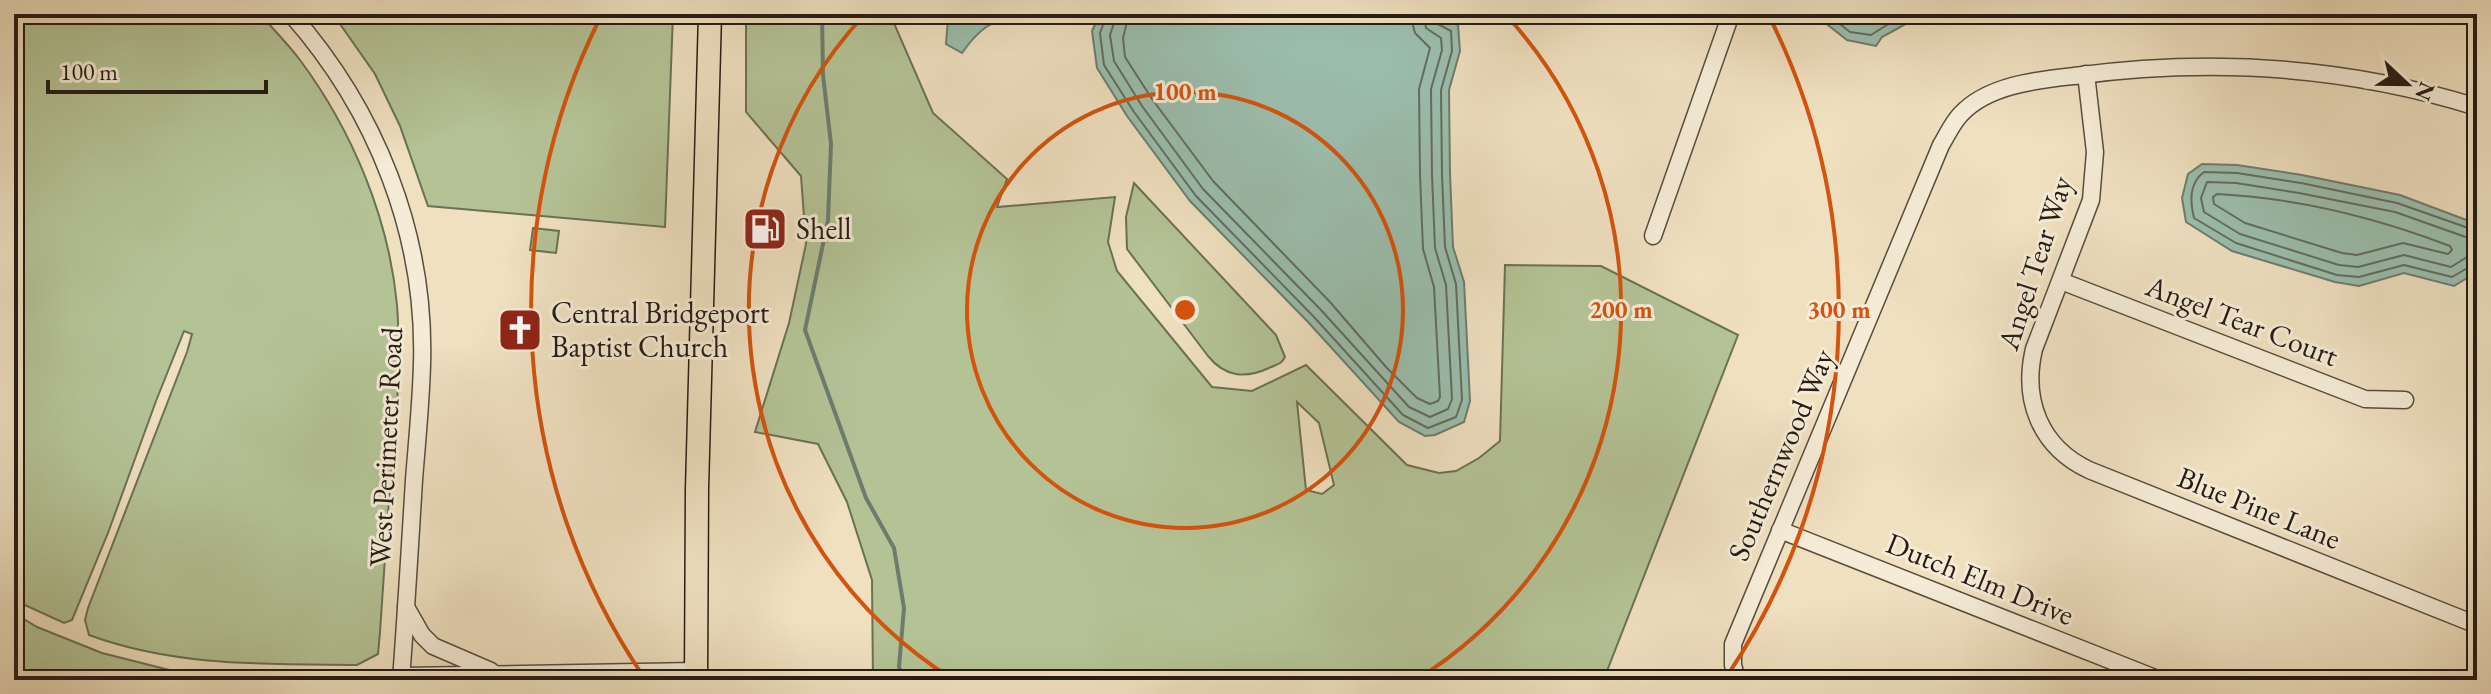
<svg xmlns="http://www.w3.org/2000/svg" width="2491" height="694" viewBox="0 0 2491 694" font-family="'EB Garamond',serif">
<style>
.green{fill:#b4c396;stroke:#6c7055;stroke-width:2;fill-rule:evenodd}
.water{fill:#9bbead;stroke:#6c7d70;stroke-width:2}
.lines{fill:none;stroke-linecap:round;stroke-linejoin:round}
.shore{stroke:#606d60;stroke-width:2}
.stream{stroke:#6c7d70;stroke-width:4}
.minor-casing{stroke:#584d3f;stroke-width:19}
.major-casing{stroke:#251c14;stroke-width:25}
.minor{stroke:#f5ebd6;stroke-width:16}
.major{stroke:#efe0c0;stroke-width:22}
.ring{fill:none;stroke:#d4530d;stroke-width:4}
.labels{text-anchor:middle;stroke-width:6;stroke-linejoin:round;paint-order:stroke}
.poi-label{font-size:30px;fill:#251c14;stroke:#f5ebd6;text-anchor:start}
.street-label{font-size:30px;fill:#251c14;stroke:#f5ebd6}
.centre{fill:#d4530d;stroke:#f5ebd6;stroke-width:4}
.ring-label{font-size:24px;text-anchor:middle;font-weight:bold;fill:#d4530d;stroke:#f5ebd6;stroke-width:6;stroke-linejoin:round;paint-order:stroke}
</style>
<rect width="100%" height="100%" fill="#efe0c0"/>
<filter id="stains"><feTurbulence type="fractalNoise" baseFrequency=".0025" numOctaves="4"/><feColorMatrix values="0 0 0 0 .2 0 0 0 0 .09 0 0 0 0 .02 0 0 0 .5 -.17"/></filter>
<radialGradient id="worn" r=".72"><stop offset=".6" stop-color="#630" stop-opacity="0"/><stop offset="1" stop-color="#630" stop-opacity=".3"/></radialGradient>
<!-- green -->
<g class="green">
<path d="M 14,14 L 260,14 C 273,29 288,44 300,60 C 352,130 389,218 397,305 C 402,370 395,435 389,499 C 386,544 383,588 380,632 L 378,654 L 357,665 C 266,664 176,667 89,635 L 85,620 L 88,608 L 187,352 L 192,334 L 184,331 L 156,401 L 108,533 L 72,620 L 64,623 L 14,600 Z"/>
<path d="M 333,14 L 673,14 L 665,227 L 428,206 L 400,126 L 375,74 Z"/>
<path d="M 746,14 L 890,14 L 933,113 L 1007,179 L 997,207 L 1115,197 L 1108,242 L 1117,271 L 1212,387 L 1252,391 L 1306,365 L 1407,465 L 1439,473 L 1456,471 L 1479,458 L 1500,441 L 1505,265 L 1601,266 L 1738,335 L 1607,671 L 1611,680 L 873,680 L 872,580 L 847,502 L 818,444 L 755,432 L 789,323 L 806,244 L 801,176 L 746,112 ZM 1297,402 L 1319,423 L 1334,485 L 1322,494 L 1306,490 Z"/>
<path d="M 1134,183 L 1276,335 L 1285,357 C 1281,365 1277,364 1269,368 C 1245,379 1225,377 1208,356 L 1127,249 L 1126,217 Z"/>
<path d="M 533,228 L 559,231 L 556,253 L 530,250 Z"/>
<path d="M 14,613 L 37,627 L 102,653 L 189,675 L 197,672 L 285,680 L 14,680 Z"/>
</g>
<!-- water -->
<g class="water">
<path d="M 925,14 L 1018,14 C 990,21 978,30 962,53 L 946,44 L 948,19 L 922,20 Z"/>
<path d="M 1100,14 L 1432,14 L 1458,25 L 1460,51 L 1449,90 L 1450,174 L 1453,247 L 1464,282 L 1470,401 L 1464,422 L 1435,435 L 1425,436 L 1399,422 L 1308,322 L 1190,201 L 1127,116 L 1097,68 L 1092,31 Z"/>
<path d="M 1814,14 L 1924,14 L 1882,37 L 1876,46 L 1847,40 Z"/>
<path d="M 2202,164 L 2237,165 L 2302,175 L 2400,195 L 2477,224 L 2477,272 L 2454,286 L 2404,273 L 2359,286 L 2335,282 L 2232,251 L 2186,222 L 2182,198 L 2188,174 Z"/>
</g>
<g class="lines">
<!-- shore -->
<g class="shore">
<path d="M 1107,14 L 1100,33 L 1104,65 L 1134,112 L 1196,196 L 1314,317 L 1403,415 L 1428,428 L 1456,417 L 1462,400 L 1456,284 L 1445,247 L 1442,175 L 1441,90 L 1452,51 L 1451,31 L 1436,23 L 1433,14"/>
<path d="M 1117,14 L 1110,35 L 1114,61 L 1142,106 L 1203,189 L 1321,310 L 1409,407 L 1430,417 L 1448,409 L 1452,399 L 1446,285 L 1435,248 L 1432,175 L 1431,89 L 1442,50 L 1441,38 L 1426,28 L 1423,14"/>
<path d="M 1129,14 L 1123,38 L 1125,57 L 1152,99 L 1213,181 L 1330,302 L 1386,367 L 1417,398 L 1430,404 L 1438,401 L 1440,397 L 1434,287 L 1423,249 L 1420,175 L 1419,89 L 1430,48 L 1415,33 L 1410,14"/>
<path d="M 1827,14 L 1850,32 L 1871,35 L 1904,14"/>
<path d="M 2217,194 C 2296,198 2377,218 2450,246 L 2452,250 L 2448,254 L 2403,243 L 2357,255 L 2342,253 L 2245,223 L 2214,204 L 2213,197 Z"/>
<path d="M 2477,231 L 2397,203 L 2301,183 L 2237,173 L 2204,172 C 2189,183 2190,201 2194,218 L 2236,243 L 2337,275 L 2359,277 L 2404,265 L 2452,277 L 2471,266 L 2477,265"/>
<path d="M 2477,241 L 2395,212 L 2299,193 L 2236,183 L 2207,182 L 2201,198 L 2204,212 L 2240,234 L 2339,265 L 2358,267 L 2404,255 L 2451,267 L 2467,257 L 2477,255"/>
</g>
<!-- stream -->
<path class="stream" d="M 822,14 L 823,75 L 831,144 L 828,220 L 805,330 L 866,498 L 894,548 L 904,608 L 899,667 L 904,680"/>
<!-- minor casing -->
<g class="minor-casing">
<g id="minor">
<path d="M 291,14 C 376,110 426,235 422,364 C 421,403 417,441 414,480 C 410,546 406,613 401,680"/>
<path d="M 2086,74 L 2095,152 L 2091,200 L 2034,349 C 2022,400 2040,447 2089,470 L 2477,625"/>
<path d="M 1653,236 L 1731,14"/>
<path d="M 2061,281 L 2365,399 L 2405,400"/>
<path d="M 1780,530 L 2160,680"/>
<path d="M 406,607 L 422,635 L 433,646 L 491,671"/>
<path d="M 402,676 L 696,671"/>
<path d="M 1737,680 L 1733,665 L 1733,644 L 1941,145 C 1947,135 1953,122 1961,114 C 1988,85 2037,80 2074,76 C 2209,58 2346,66 2477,107"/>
</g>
</g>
<!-- major casing -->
<g class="major-casing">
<path id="major" d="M 696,680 L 697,489 L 710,14"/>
</g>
<!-- minor -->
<use href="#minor" class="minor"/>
<!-- major -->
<use href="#major" class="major"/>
</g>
<!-- distance rings -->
<g class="ring">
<circle cx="1185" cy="310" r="218"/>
<path d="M954 680A436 436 0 0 1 864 15M1506 15A436 436 0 0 1 1416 680"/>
<path d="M643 676A654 654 0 0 1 600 18M1770 18A654 654 0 0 1 1727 676"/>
</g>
<!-- icons -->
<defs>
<g id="fuel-square" transform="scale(2.3)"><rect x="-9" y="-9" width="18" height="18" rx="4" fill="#8f2418" stroke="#f5ebd6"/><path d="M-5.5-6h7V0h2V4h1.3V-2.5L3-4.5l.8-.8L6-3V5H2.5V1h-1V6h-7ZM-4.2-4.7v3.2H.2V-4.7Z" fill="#fff"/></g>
<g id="church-square" transform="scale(2.3)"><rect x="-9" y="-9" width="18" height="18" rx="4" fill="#8f2418" stroke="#f5ebd6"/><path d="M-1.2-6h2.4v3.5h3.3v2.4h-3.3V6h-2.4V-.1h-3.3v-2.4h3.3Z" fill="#fff"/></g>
</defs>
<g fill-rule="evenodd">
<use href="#fuel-square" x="765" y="229"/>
<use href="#church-square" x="520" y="330"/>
</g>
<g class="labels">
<!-- poi labels -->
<g class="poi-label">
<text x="796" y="239">Shell</text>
<text x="551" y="323">Central Bridgeport<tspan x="551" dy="34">Baptist Church</tspan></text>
</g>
<!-- street labels -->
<g class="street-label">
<text transform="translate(2035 263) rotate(-72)" y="10">Angel Tear Way</text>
<text transform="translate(2242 321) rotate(21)" y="10">Angel Tear Court</text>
<text transform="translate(386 447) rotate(-87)" y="10">West Perimeter Road</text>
<text transform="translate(1781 455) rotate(-67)" y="10">Southernwood Way</text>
<text transform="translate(2259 508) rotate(22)" y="10">Blue Pine Lane</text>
<text transform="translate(1980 579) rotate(22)" y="10">Dutch Elm Drive</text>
</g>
</g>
<circle cx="1185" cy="310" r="12" class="centre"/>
<g class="ring-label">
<text x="1185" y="100">100 m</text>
<text x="1621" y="318">200 m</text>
<text x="1839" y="318">300 m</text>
</g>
<!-- margin -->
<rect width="2491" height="694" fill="none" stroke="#efe0c0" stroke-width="48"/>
<rect x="16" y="16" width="2459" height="662" fill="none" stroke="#251c14" stroke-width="4"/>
<rect x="24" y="24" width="2443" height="646" fill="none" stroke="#251c14" stroke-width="2"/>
<!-- north arrow -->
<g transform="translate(2407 84) rotate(112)" stroke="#f5ebd6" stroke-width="6" paint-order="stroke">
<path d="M0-6L14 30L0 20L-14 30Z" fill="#251c14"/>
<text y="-12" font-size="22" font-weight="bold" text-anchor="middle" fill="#251c14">N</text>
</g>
<!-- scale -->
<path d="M48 80v12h218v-12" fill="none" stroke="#251c14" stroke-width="4"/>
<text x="60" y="80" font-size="24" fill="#251c14" stroke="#f5ebd6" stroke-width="6" paint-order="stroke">100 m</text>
<rect width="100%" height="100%" filter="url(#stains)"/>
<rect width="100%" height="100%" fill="url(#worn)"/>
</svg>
